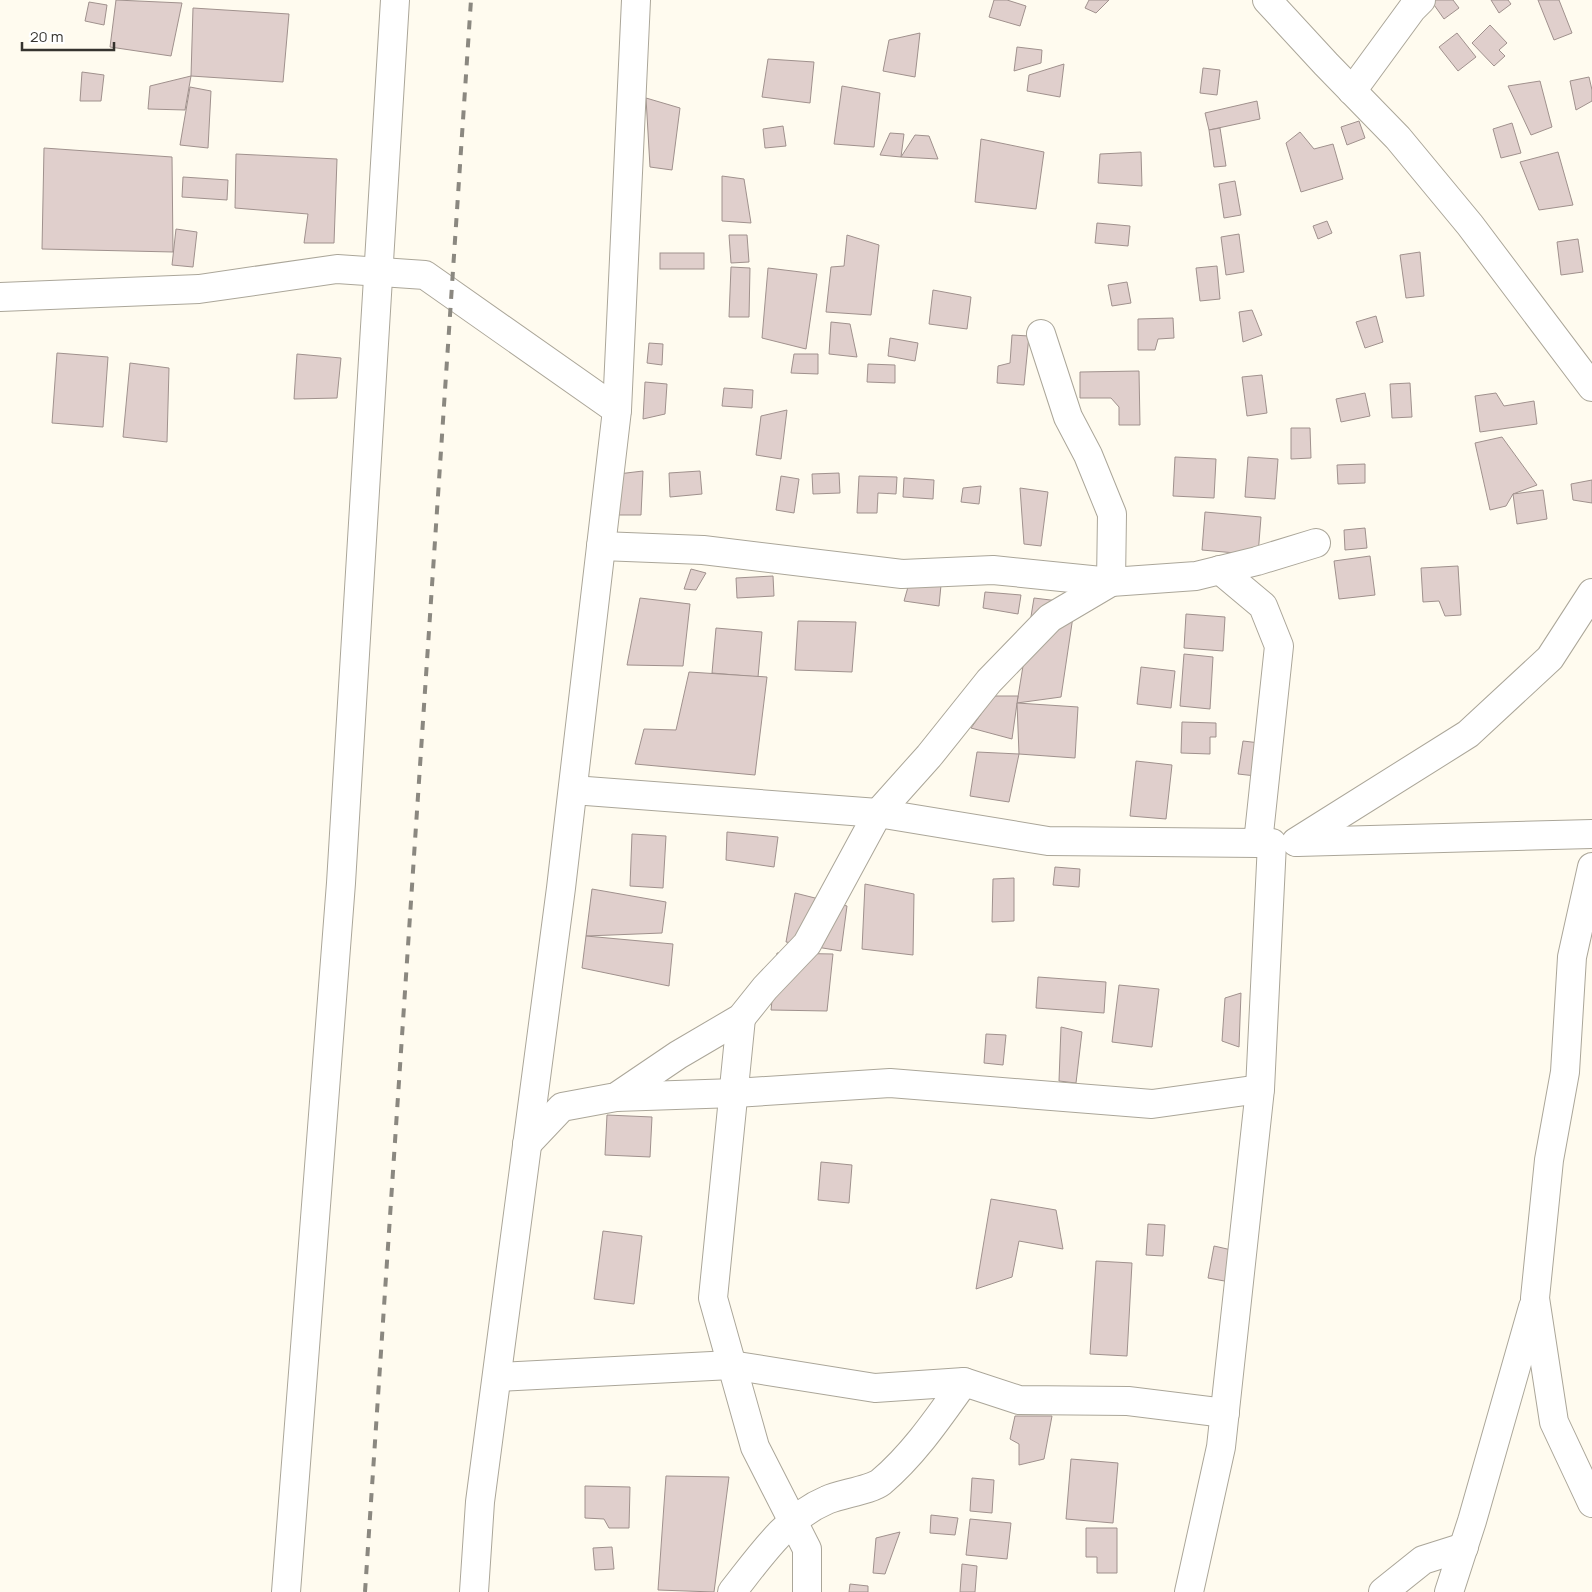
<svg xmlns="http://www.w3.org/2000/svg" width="1592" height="1592" viewBox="0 0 1592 1592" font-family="Manrope,sans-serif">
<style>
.building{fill:#e0cfcc;stroke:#a0918d}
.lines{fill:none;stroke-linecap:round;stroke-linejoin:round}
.minor-casing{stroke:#aba699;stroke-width:30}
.minor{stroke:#fff;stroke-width:28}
.rail{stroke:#8b8880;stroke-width:4;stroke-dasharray:9 9;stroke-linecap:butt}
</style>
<rect width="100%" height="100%" fill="#fffbef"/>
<!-- building -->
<g class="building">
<path d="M 116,0 L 182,3 L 171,56 L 110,47 Z"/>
<path d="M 994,0 L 1007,0 L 1026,6 L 1020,26 L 989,17 Z"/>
<path d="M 1089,0 L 1109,0 L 1096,13 L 1085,8 Z"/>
<path d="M 1434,0 L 1453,0 L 1459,8 L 1444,19 L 1432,2 Z"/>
<path d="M 1491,0 L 1508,0 L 1511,4 L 1499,13 Z"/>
<path d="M 1538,0 L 1559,0 L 1572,33 L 1554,40 Z"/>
<path d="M 89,2 L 107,5 L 104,25 L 85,21 Z"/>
<path d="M 193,8 L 289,14 L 283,82 L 191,76 Z"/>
<path d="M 1490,25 L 1507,43 L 1499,50 L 1505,56 L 1494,66 L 1472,43 Z"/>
<path d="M 920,33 L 915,77 L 883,71 L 889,40 Z"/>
<path d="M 1457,33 L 1476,57 L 1458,71 L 1439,47 Z"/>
<path d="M 1017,47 L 1042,50 L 1041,63 L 1014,71 Z"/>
<path d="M 768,59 L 814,62 L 810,103 L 762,97 Z"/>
<path d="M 1064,64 L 1060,97 L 1027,91 L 1029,75 Z"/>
<path d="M 1203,68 L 1220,70 L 1217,95 L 1200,93 Z"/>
<path d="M 82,72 L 104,75 L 101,101 L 80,101 Z"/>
<path d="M 191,76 L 185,110 L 148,109 L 150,86 Z"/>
<path d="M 1589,77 L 1592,90 L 1592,101 L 1576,110 L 1570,81 Z"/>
<path d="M 1540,81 L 1552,127 L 1531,135 L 1508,86 Z"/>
<path d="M 842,86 L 880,93 L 874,147 L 834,144 Z"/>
<path d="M 190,87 L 211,91 L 208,148 L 180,145 Z"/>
<path d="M 646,98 L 680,108 L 672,170 L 650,167 Z"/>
<path d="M 1257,101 L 1260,119 L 1209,130 L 1205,113 Z"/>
<path d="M 1359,121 L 1365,138 L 1347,145 L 1341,127 Z"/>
<path d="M 1512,123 L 1521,153 L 1501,158 L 1493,129 Z"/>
<path d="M 783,126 L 786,146 L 765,148 L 763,129 Z"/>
<path d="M 1220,128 L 1226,166 L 1214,167 L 1209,130 Z"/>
<path d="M 1300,132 L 1314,149 L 1333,144 L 1343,179 L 1301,192 L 1286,143 Z"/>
<path d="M 890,133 L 904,134 L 901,157 L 880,155 Z"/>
<path d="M 915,135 L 929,136 L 938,159 L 901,157 Z"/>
<path d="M 981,139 L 1044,152 L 1036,209 L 975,202 Z"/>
<path d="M 44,148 L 172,157 L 173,252 L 42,249 Z"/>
<path d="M 1141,152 L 1142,186 L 1098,183 L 1100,154 Z"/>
<path d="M 1558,152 L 1573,205 L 1539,210 L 1520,162 Z"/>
<path d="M 236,154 L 337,159 L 334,243 L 304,243 L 308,214 L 235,208 Z"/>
<path d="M 722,176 L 744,179 L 751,223 L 722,221 Z"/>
<path d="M 183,177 L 228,180 L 227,200 L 182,197 Z"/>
<path d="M 1235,181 L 1241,215 L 1224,218 L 1219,184 Z"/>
<path d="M 1327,221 L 1332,233 L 1318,239 L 1313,226 Z"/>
<path d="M 1097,223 L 1130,226 L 1128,246 L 1095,243 Z"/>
<path d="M 176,229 L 197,232 L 193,267 L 172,265 Z"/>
<path d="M 1239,234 L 1244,272 L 1226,275 L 1221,237 Z"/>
<path d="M 729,235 L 747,235 L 749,262 L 731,263 Z"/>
<path d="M 847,235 L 879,245 L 871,315 L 826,312 L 831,267 L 844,266 Z"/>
<path d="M 1578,239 L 1583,272 L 1561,275 L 1557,242 Z"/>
<path d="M 1420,252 L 1424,296 L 1406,298 L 1400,255 Z"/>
<rect x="660" y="253" width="44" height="16"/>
<path d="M 1217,266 L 1220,299 L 1200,301 L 1196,268 Z"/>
<path d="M 731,267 L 750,268 L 749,317 L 729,317 Z"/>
<path d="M 768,268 L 817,274 L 806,349 L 762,338 Z"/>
<path d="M 1127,282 L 1131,303 L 1112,306 L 1108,285 Z"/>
<path d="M 933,290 L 971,297 L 967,329 L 929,324 Z"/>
<path d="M 1252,310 L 1262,335 L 1243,342 L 1239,312 Z"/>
<path d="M 1376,316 L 1383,342 L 1365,348 L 1356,322 Z"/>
<path d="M 1173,318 L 1174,338 L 1158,339 L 1155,350 L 1138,350 L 1138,319 Z"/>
<path d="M 831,322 L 850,324 L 857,357 L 829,354 Z"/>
<path d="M 1012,335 L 1029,336 L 1024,385 L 997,383 L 998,366 L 1010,363 Z"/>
<path d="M 890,338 L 918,343 L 915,361 L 888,356 Z"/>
<path d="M 649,343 L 663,344 L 662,365 L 647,363 Z"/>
<path d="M 57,353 L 108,357 L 103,427 L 52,423 Z"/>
<path d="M 297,354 L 341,358 L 337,398 L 294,399 Z"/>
<path d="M 794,354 L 818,354 L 818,374 L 791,373 Z"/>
<path d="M 130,363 L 169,368 L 167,442 L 123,437 Z"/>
<path d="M 868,364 L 895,365 L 895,383 L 867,382 Z"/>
<path d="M 1139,371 L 1140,425 L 1119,425 L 1119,407 L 1111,398 L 1080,398 L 1080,372 Z"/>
<path d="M 1262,375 L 1267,413 L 1247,416 L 1242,377 Z"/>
<path d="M 645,382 L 667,384 L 665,414 L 643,419 Z"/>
<path d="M 1410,383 L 1412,417 L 1392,418 L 1390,384 Z"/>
<path d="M 724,388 L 753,390 L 752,408 L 722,406 Z"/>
<path d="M 1365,393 L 1370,416 L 1341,422 L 1336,399 Z"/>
<path d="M 1496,393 L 1504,406 L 1534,401 L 1537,424 L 1480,432 L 1475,396 Z"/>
<path d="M 787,410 L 781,459 L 756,455 L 761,416 Z"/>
<path d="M 1291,428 L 1310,428 L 1311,458 L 1291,459 Z"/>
<path d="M 1502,437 L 1537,485 L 1513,494 L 1506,506 L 1490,510 L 1475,443 Z"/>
<path d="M 1175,457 L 1216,459 L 1214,498 L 1173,496 Z"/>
<path d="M 1248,457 L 1278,459 L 1275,499 L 1245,497 Z"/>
<path d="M 1365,464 L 1365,483 L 1338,484 L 1337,465 Z"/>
<path d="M 643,471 L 641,515 L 616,515 L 618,474 Z"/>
<path d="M 700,471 L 702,494 L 670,497 L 669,473 Z"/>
<path d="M 839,473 L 840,493 L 813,494 L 812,474 Z"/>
<path d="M 781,476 L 799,479 L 794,513 L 776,510 Z"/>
<path d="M 859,476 L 897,477 L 896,494 L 878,493 L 877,513 L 857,513 Z"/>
<path d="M 904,478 L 934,480 L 933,499 L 903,497 Z"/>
<path d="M 1592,480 L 1592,503 L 1573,500 L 1571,484 Z"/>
<path d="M 981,486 L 979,504 L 961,502 L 963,488 Z"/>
<path d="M 1020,488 L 1048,492 L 1041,546 L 1024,544 Z"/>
<path d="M 1543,490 L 1547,519 L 1517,524 L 1513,494 Z"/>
<path d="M 1205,512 L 1261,517 L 1258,555 L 1202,550 Z"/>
<path d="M 1365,528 L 1367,548 L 1345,550 L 1344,530 Z"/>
<path d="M 1370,556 L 1375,595 L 1339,599 L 1334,561 Z"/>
<path d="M 1458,566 L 1461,615 L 1445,616 L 1439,601 L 1423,602 L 1421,568 Z"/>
<path d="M 691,569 L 706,573 L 696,590 L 684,589 Z"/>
<path d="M 773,576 L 774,596 L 737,598 L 736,578 Z"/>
<path d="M 941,585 L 939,606 L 904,601 L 908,587 Z"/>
<path d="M 985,592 L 1021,595 L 1018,614 L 983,608 Z"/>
<path d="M 640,598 L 690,604 L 683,666 L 627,665 Z"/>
<path d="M 1034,598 L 1075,603 L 1061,697 L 1017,703 Z"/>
<path d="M 1186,614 L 1225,617 L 1223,651 L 1184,648 Z"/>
<path d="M 798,621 L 856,622 L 852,672 L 795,670 Z"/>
<path d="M 716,628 L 762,632 L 758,677 L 712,673 Z"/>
<path d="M 1184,654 L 1213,657 L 1210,709 L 1180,706 Z"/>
<path d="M 1141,667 L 1175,671 L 1171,708 L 1137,704 Z"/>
<path d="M 689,672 L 767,677 L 755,775 L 635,764 L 644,729 L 676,730 Z"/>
<path d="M 994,696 L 1018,696 L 1012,739 L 971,728 Z"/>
<path d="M 1017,703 L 1078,707 L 1075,758 L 1019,754 Z"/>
<path d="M 1182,722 L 1216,723 L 1216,737 L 1210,737 L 1210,754 L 1181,753 Z"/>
<path d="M 1243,741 L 1260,743 L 1256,776 L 1238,774 Z"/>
<path d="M 977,752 L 1019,754 L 1009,802 L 970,796 Z"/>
<path d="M 1136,761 L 1172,765 L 1166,819 L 1130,816 Z"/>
<path d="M 727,832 L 778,837 L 774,867 L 726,860 Z"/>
<path d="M 632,834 L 666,836 L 663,888 L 630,886 Z"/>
<path d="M 1055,867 L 1080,869 L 1079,887 L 1053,885 Z"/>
<path d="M 1014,878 L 1014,921 L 992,922 L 993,879 Z"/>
<path d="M 865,884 L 914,894 L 913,955 L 862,949 Z"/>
<path d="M 592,889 L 666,902 L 662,933 L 586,936 Z"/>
<path d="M 795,893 L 847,906 L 841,951 L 786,942 Z"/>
<path d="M 586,936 L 673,944 L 669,986 L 582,968 Z"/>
<path d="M 777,953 L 833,954 L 827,1011 L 771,1010 Z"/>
<path d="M 1038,977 L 1106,982 L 1104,1013 L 1036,1008 Z"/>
<path d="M 1119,985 L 1159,989 L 1152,1047 L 1112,1042 Z"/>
<path d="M 1241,993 L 1239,1047 L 1222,1041 L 1225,998 Z"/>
<path d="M 1061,1027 L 1082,1032 L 1076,1083 L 1059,1081 Z"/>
<path d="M 986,1034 L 1006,1035 L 1003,1065 L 984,1063 Z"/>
<path d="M 607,1115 L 652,1117 L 650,1157 L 605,1155 Z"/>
<path d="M 821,1162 L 852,1165 L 849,1203 L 818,1200 Z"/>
<path d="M 991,1199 L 1056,1210 L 1063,1249 L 1019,1241 L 1012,1277 L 976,1289 Z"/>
<path d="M 1148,1224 L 1165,1225 L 1163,1256 L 1146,1255 Z"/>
<path d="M 603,1231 L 642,1236 L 634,1304 L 594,1299 Z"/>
<path d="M 1214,1246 L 1236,1251 L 1230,1282 L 1208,1278 Z"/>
<path d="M 1096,1261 L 1132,1263 L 1127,1356 L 1090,1354 Z"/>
<path d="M 1015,1416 L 1052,1416 L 1044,1459 L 1019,1465 L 1019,1444 L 1010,1439 Z"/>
<path d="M 1071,1459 L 1118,1463 L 1113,1523 L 1066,1519 Z"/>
<path d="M 666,1476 L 729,1477 L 714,1592 L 658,1590 Z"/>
<path d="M 972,1478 L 994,1480 L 992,1513 L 970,1511 Z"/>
<path d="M 585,1486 L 630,1487 L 629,1528 L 609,1528 L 604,1519 L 585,1518 Z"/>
<path d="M 931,1515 L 958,1518 L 955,1535 L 930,1533 Z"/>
<path d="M 970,1519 L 1011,1523 L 1007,1559 L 966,1555 Z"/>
<path d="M 1086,1528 L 1117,1528 L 1117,1573 L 1097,1573 L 1097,1557 L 1086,1557 Z"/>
<path d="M 900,1532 L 885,1574 L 873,1573 L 876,1538 Z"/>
<path d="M 612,1547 L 614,1569 L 595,1570 L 593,1548 Z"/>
<path d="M 962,1564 L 977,1566 L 975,1592 L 960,1592 Z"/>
<path d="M 850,1584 L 868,1586 L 868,1592 L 849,1592 Z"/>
</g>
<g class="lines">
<!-- minor casing -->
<g class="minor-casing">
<g id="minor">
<path d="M 1267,0 L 1326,64 L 1398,138 L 1470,225 L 1592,387"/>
<path d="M 1352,91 L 1412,9 L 1421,0"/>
<path d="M 0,297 L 199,289 L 337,269 L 425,275 L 617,410"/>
<path d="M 601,546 L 703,550 L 902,574 L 993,570 L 1111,582 L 1196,576 L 1257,561 L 1316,543"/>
<path d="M 573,790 L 878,813 L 1048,841 L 1258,843 L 1279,646 L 1263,606 L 1220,570"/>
<path d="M 1296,842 L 1468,734 L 1550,658 L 1592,593"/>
<path d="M 1297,842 L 1592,834"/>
<path d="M 1592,867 L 1572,957 L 1565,1072 L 1549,1160 L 1535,1298 L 1554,1422 L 1592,1503"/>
<path d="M 741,1018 L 713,1298 L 755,1447 L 807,1549 L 807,1592"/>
<path d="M 616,1097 L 735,1093 L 890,1083 L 1152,1104 L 1260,1089"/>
<path d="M 527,1144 L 562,1107 L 616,1097 L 678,1055 L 741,1018 L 765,988 L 807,944 L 878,813 L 929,756 L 989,681 L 1050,618 L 1111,582 L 1112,514 L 1088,455 L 1068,417 L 1041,334"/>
<path d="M 497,1377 L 731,1365 L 875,1388 L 964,1382 L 1019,1400 L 1128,1401 L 1225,1413"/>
<path d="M 286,1592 L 341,883 L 395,0"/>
<path d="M 474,1592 L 480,1502 L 561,888 L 617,410 L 636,0"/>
<path d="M 732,1592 C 759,1558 786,1517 827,1500 C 840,1494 871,1490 881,1482 C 914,1454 939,1417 964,1382"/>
<path d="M 1189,1592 L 1221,1447 L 1260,1089 L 1272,843"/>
<path d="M 1383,1592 L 1423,1560 L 1464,1547"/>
<path d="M 1449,1592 L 1472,1521 L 1533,1307"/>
</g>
</g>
<!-- minor -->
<use href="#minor" class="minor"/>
<!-- rail -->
<path class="rail" d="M 365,1592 L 471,0"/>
</g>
<!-- scale -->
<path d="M22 42v8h92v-8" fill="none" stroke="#35332e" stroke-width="2.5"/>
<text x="30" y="42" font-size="15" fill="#35332e" stroke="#ffffff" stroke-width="4" paint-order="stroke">20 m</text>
</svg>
